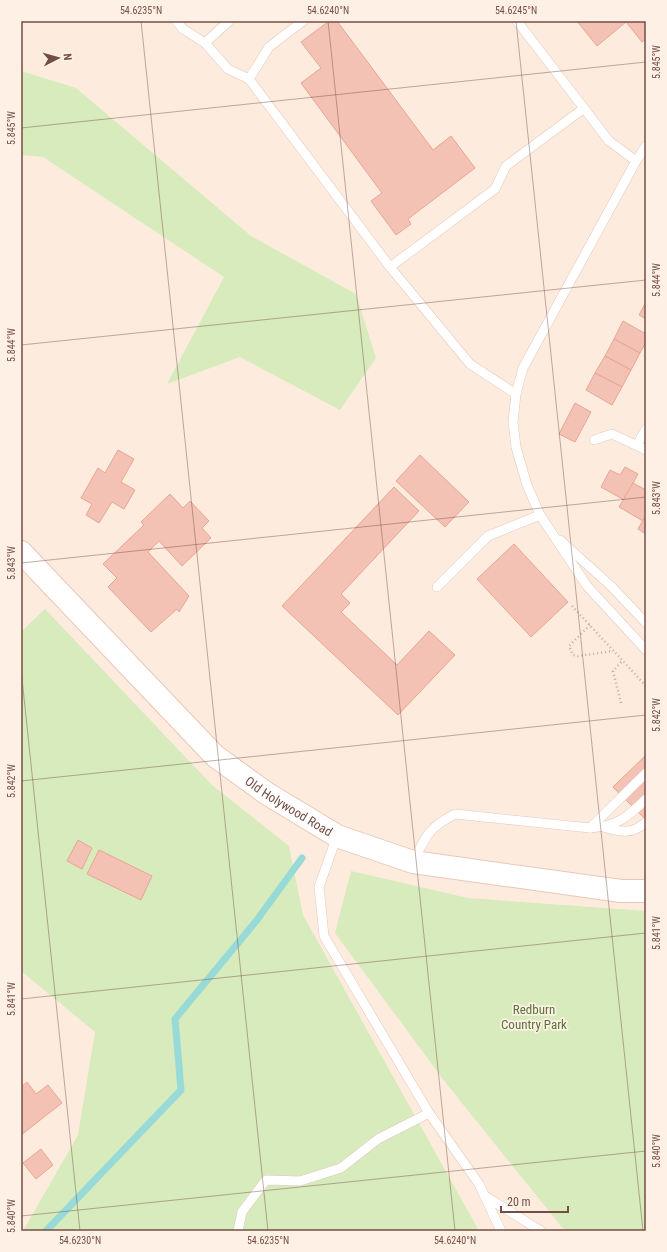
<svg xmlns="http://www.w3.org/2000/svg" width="667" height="1252" viewBox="0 0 667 1252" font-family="'Roboto Condensed',sans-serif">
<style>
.green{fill:#d7ebbc}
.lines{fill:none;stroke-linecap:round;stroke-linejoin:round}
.stream{stroke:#98dad8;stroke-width:7}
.building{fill:#f4c2b4;stroke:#e8a594}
.lane-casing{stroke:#e3c8bd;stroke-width:10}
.secondary-casing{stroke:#e9c7b9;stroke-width:24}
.path{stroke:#d8a598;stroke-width:2.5;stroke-dasharray:1 3;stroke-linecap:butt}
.lane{stroke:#fff;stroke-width:9}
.secondary{stroke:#fff;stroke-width:22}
.ticks{fill:none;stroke:#744e45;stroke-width:1;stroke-opacity:0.45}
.labels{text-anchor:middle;stroke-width:3.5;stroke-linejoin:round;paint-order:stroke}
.street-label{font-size:13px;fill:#744e45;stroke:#fff0e5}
.park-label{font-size:13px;fill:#56753a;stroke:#fff0e5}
.neatline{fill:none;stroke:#744e45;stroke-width:1.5}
.ticks-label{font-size:10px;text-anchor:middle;fill:#744e45}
</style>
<rect width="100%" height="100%" fill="#fdecde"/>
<!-- green -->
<g class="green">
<path d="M 21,71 L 76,88 L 251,236 L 356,294 L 376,358 L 340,410 L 240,357 L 167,384 L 224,277 L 43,157 L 21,155 Z"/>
<path d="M 45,609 L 212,785 L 289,846 L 303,915 L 478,1229 L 477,1231 L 23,1231 L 78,1135 L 95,1032 L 21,971 L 21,632 Z"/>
<path d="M 351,871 L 468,898 L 646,911 L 646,1231 L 565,1231 L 445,1082 L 335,933 Z"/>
</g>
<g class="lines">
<!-- stream -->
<path class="stream" d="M 46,1231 L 181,1090 L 175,1019 L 257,920 L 302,858"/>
</g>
<!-- building -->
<g class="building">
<path d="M 329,21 L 337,21 L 433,150 L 451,136 L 475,168 L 408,219 L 411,224 L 396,235 L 371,201 L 382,193 L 301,83 L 321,68 L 301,42 Z"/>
<path d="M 577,21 L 646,21 L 646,39 L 642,42 L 626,22 L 597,46 Z"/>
<path d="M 646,302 L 646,319 L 639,315 Z"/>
<path d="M 623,321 L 646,334 L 646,342 L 640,353 L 614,339 Z"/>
<path d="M 614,339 L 640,353 L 631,370 L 605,356 Z"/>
<path d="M 605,356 L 631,370 L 622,387 L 595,373 Z"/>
<path d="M 595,373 L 622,387 L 612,405 L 586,390 Z"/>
<path d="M 575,403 L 591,412 L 575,442 L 559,434 Z"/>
<path d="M 118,450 L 134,459 L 121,482 L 135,490 L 124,509 L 112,502 L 99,523 L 86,515 L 92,504 L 81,498 L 98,468 L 105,473 Z"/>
<path d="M 420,455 L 469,502 L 445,527 L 396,481 Z"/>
<path d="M 625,467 L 638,474 L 624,500 L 601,487 L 610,470 L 620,475 Z"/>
<path d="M 633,483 L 646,490 L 646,515 L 643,521 L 619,507 Z"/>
<path d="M 394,487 L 419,511 L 341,594 L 350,603 L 341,612 L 397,665 L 429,631 L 455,655 L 398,715 L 282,606 Z"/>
<path d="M 170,494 L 183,508 L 190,501 L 209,521 L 202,528 L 211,538 L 182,566 L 159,541 L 148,552 L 189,596 L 179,612 L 177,609 L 151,632 L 108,587 L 117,578 L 103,564 L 144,525 L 141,522 Z"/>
<path d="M 646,515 L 646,534 L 638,529 Z"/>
<path d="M 514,544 L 568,602 L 531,637 L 477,579 Z"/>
<path d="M 646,755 L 646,820 L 613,787 Z"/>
<path d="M 78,840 L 92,848 L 82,869 L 67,861 Z"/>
<path d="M 99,850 L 152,876 L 141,900 L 87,874 Z"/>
<path d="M 27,1082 L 36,1094 L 48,1085 L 62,1103 L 21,1135 L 21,1087 Z"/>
<path d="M 41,1149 L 53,1165 L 36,1179 L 23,1163 Z"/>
</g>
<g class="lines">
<!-- lane casing -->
<g class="lane-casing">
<g id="lane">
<path d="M 176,21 L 183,29 L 205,43 L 228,69 L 249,79"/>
<path d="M 303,21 L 269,47 L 249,79 L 390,267 L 470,364 L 516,394"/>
<path d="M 517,21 L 609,141 L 636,161"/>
<path d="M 205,43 L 229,21"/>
<path d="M 646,146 L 636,161 L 523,368 L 516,394 L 513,422 L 516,447 L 527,485 L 540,515 L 587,586 L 646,650"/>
<path d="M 390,267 L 495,189 L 506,166 L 583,109"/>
<path d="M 594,440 L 612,434 L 646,450"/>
<path d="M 637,445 L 646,429"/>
<path d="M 560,540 L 612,587 L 646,623"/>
<path d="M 437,587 L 488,536 L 540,515"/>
<path d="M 603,827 C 620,832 632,835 646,822"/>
<path d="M 590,828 L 646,773"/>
<path d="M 337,836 L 319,887 L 324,936 L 429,1113 L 479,1184 L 501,1231"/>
<path d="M 413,862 C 426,836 428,828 455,814 L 590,828 C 617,826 627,818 646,799"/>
<path d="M 485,1196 L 541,1231"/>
<path d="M 238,1231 L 242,1212 L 266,1180 L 300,1181 L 341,1168 L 378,1139 L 429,1113"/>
</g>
</g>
<!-- secondary casing -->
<g class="secondary-casing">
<g id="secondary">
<path id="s1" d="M 21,552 L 215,756 L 266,793 L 337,836 L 413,862 L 621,891 L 646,891"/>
</g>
</g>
<!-- path -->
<g class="path">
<path d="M 572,606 L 646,686"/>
<path d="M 590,625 L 569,646 L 573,655 L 578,656 L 613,651"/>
<path d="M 621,703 L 613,671 L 622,661"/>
</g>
<!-- lane -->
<use href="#lane" class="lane"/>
<!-- secondary -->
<use href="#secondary" class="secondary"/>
</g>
<!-- ticks -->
<path class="ticks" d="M 141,21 L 268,1231M 328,21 L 455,1231M 516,21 L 643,1231M 21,128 L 646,62M 21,345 L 646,280M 21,563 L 646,497M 21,669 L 80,1231M 21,781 L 646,715M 21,999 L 646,933M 21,1216 L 646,1151"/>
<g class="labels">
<!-- street labels -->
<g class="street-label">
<text dy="5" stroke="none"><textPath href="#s1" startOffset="371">Old Holywood Road</textPath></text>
</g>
<!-- park labels -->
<g class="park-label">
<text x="534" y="1014">Redburn<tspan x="534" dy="15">Country Park</tspan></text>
</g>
</g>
<!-- border -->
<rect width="667" height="1252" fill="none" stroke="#fff0e5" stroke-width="44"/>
<!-- north arrow -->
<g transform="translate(58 58) rotate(84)" stroke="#fff0e5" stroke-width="3" paint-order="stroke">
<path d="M0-3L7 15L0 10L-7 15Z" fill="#744e45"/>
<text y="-6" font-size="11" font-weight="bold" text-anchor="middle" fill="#744e45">N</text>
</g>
<!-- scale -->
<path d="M501 1206v6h67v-6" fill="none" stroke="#744e45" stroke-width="2"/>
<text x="507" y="1206" font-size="12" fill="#744e45" stroke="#fff0e5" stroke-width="3" paint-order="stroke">20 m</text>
<rect x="22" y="22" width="623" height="1208" class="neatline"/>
<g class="ticks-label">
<text x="141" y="14">54.6235°N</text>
<text x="328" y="14">54.6240°N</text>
<text x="516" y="14">54.6245°N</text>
<text transform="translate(656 62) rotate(-90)" y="4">5.845°W</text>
<text transform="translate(11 128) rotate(-90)" y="4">5.845°W</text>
<text transform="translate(656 280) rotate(-90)" y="4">5.844°W</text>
<text transform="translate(11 345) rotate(-90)" y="4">5.844°W</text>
<text transform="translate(656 498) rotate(-90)" y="4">5.843°W</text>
<text transform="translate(11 563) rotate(-90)" y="4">5.843°W</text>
<text transform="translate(656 715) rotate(-90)" y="4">5.842°W</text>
<text transform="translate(11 781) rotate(-90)" y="4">5.842°W</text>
<text transform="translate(656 933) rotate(-90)" y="4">5.841°W</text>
<text transform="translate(11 999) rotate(-90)" y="4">5.841°W</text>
<text transform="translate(656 1151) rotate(-90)" y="4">5.840°W</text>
<text transform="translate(11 1216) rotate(-90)" y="4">5.840°W</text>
<text x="80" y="1244">54.6230°N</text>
<text x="268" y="1244">54.6235°N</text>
<text x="455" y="1244">54.6240°N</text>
</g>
</svg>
